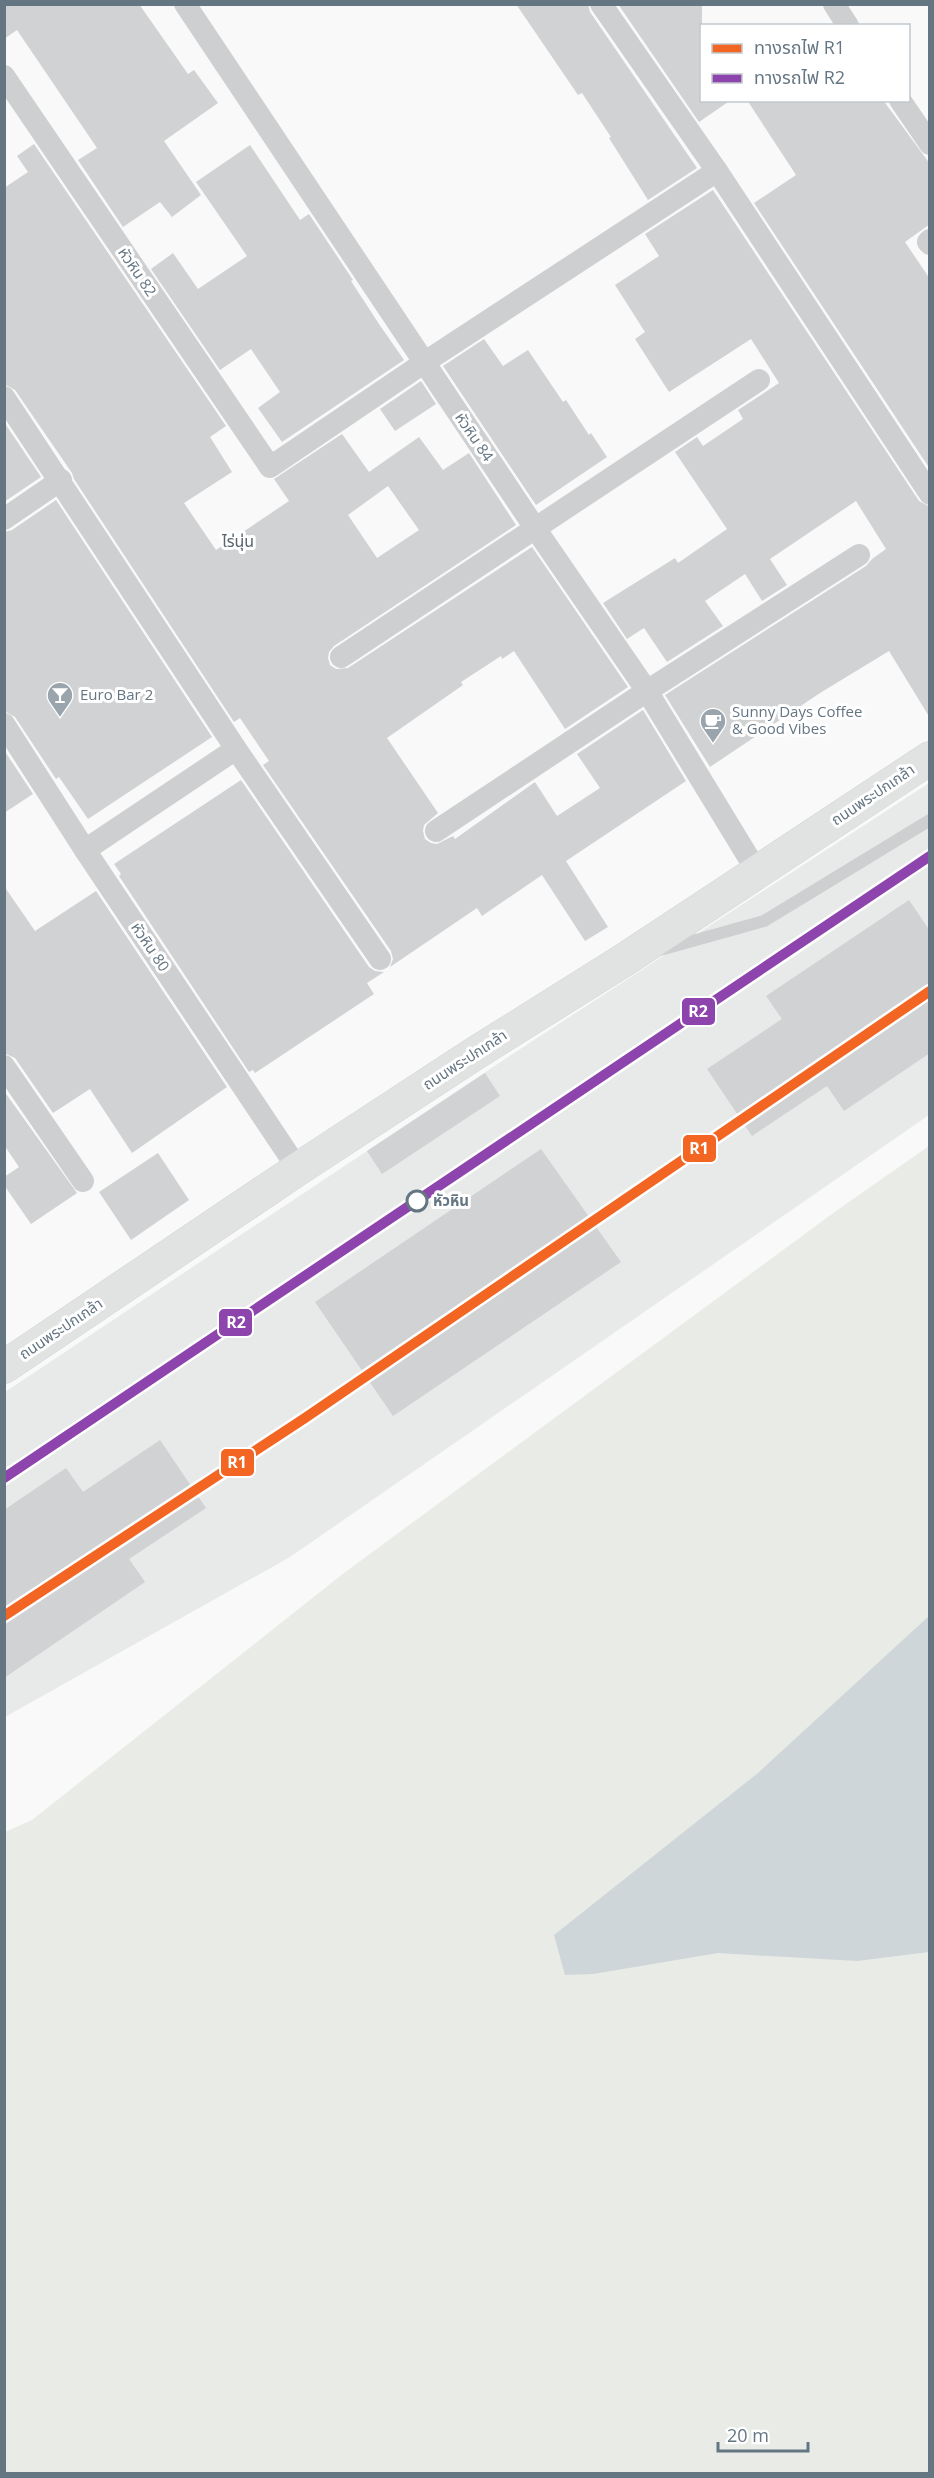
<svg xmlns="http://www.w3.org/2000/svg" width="934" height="2478" viewBox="0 0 934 2478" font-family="'Open Sans','Noto Sans Thai',sans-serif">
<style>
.built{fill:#e8e9e9}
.green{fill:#e8ebe6}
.water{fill:#ced6d9}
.building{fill:#d0d2d3;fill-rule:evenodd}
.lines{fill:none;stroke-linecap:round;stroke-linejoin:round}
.secondary-casing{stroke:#d5d6d7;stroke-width:34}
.lane{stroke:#cecfd0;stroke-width:12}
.street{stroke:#cecfd0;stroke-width:22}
.secondary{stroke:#e1e2e2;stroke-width:33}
.rail-1-casing{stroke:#fff;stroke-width:15}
.rail-2-casing{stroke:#fff;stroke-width:15}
.rail-1{stroke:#f26522;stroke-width:10}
.rail-2{stroke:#8e44ad;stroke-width:10}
.stop-dot{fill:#fff;stroke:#657683;stroke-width:3}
.labels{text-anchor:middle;stroke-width:6;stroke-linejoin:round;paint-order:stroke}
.street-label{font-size:15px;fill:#657683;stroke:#fff}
.poi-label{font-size:15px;fill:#657683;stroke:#fff;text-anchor:start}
.stop-label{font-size:15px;font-weight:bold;fill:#657683;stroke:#fff;text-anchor:start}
.neighbourhood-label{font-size:16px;fill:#57646e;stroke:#fff}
.line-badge{stroke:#fff;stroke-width:2}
.badge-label{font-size:16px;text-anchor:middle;font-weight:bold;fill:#fff}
</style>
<rect width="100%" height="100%" fill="#f9f9f9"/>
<!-- built -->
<path class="built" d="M 929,783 L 929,1115 L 290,1557 L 5,1717 L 5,1392 L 511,1055 Z"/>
<!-- green -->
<path class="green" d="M 929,1146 L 929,2473 L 5,2474 L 5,1832 L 32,1820 L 344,1573 L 836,1211 Z"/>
<!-- water -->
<path class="water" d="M 929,1616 L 929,1952 L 857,1961 L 718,1953 L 593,1974 L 565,1975 L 554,1935 L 758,1773 Z"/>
<!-- building -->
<g class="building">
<path d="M 4,4 L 139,4 L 188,74 L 194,70 L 218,103 L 164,141 L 201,195 L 172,217 L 160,202 L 123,227 L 78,160 L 97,148 L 17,30 L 4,39 Z"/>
<path d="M 516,4 L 588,4 L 590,12 L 697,168 L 648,200 L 609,138 L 611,137 L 582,93 L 578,95 Z"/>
<path d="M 618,4 L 702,4 L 702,100 L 731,100 L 699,122 Z"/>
<path d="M 747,100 L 883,100 L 930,164 L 930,224 L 905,242 L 930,279 L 930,469 L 754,203 L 796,175 Z"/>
<path d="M 34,144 L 226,426 L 210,437 L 232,472 L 184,503 L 216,550 L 289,501 L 274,479 L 342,434 L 369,472 L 419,437 L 443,470 L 469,453 L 516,525 L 334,646 L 329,652 L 328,658 L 330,665 L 336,669 L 348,668 L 532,547 L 628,687 L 565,729 L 514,651 L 502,659 L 501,656 L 461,682 L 463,685 L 387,738 L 438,813 L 424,825 L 423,831 L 425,839 L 431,843 L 437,844 L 453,836 L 455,839 L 535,782 L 557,816 L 600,788 L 577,754 L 643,710 L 686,781 L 566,861 L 608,927 L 585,941 L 542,875 L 482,916 L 477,908 L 390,967 L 393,959 L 391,951 L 263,765 L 269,761 L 240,718 L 234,722 L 74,479 L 72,473 L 15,390 L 4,384 L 4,188 L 28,172 L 17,156 ZM 388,486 L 419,530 L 377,558 L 348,515 Z"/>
<path d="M 250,145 L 300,220 L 309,214 L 353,280 L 351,281 L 379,324 L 404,360 L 282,442 L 258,408 L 280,392 L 251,349 L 220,370 L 151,269 L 173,253 L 198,289 L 247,256 L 196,182 Z"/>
<path d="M 713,190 L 919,501 L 930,507 L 930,718 L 889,651 L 820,693 L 710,767 L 665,695 L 866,566 L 872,559 L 886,549 L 856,501 L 770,559 L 787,585 L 762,601 L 745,574 L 705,601 L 723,626 L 667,662 L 644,628 L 627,639 L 603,603 L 675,558 L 678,563 L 727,529 L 675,452 L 697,437 L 703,446 L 743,419 L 738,410 L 779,383 L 751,339 L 669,392 L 635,339 L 645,332 L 615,285 L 659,256 L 645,234 Z"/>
<path d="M 484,339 L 503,366 L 528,350 L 563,402 L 566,400 L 589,435 L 591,433 L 607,457 L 536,505 L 443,366 Z"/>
<path d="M 421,381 L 436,404 L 395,431 L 380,409 Z"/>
<path d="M 4,422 L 41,477 L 4,502 Z"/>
<path d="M 56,500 L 212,737 L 88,819 L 59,777 L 56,779 L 15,717 L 4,711 L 4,532 L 12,530 Z"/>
<path d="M 4,750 L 33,794 L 4,813 Z"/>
<path d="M 241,780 L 369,967 L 375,971 L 384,972 L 367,983 L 374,994 L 255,1073 L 253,1070 L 249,1072 L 119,876 L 121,874 L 114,864 Z"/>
<path d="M 4,886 L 35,931 L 96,891 L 227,1087 L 132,1153 L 90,1089 L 53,1113 L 15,1058 L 4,1053 Z"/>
<path d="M 909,900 L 930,931 L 930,1053 L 844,1111 L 827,1086 L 752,1136 L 707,1069 L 782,1019 L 766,996 Z"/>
<path d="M 485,1073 L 500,1096 L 382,1174 L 367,1151 Z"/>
<path d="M 4,1091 L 77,1193 L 31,1224 L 4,1185 L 4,1177 L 19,1167 L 4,1145 Z"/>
<path d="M 541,1149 L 621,1262 L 393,1416 L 315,1302 Z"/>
<path d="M 158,1153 L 189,1200 L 131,1240 L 99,1192 Z"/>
<path d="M 160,1440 L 206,1508 L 129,1559 L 145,1582 L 4,1678 L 4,1510 L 66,1468 L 83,1492 Z"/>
</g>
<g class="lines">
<!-- secondary casing -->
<g class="secondary-casing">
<path id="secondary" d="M 4,1367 L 298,1169 L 474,1054 L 624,960 L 930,758"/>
</g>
<!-- lane -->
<path class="lane" d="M 660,950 L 764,921 L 930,820"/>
<!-- street -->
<g class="street">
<path d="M 185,4 L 535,528 L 647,691 L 758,873"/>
<path d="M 601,4 L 717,171 L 930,494"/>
<path d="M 834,4 L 848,26"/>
<path d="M 4,76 L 270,467 L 425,362 L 717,171"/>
<path d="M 900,100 L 930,144"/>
<path d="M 930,240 L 928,242 L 930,244"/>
<path d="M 4,397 L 236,749 L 380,959"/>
<path d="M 4,519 L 61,480"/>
<path d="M 341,657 L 759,380"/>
<path d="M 4,724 L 85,850 L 298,1169"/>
<path d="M 436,831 L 647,691 L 859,555"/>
<path d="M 85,850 L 236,749"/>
<path d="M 4,1066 L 83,1181"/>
</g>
<!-- secondary -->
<use href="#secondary" class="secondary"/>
<!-- rail-1 casing -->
<g class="rail-1-casing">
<path id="rail-1" d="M 4,1616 L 305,1418 L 930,991"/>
</g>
<!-- rail-2 casing -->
<g class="rail-2-casing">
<path id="rail-2" d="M 4,1478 L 930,856"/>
</g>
<!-- rail-1 -->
<use href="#rail-1" class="rail-1"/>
<!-- rail-2 -->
<use href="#rail-2" class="rail-2"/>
</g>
<!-- icons -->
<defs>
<g id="bar-pin" transform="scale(1.35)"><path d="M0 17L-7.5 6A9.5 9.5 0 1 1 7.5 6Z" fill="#99a4ac" stroke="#fff"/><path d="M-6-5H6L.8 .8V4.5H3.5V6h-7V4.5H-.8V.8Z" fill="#fff"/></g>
<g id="cafe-pin" transform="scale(1.35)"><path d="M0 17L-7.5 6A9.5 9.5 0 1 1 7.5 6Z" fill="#99a4ac" stroke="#fff"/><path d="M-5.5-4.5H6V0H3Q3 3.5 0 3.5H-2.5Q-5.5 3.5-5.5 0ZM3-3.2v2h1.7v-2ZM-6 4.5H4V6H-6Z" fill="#fff"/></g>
</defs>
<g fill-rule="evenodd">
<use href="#bar-pin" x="60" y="695"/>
<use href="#cafe-pin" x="713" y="721"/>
</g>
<!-- markers -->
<circle class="stop-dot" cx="417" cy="1201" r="10"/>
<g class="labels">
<!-- street labels -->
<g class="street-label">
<text transform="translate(137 272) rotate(56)" y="5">หัวหิน 82</text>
<text transform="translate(474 437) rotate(56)" y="5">หัวหิน 84</text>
<text transform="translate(873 795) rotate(-34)" y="5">ถนนพระปกเกล้า</text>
<text transform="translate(150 947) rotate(56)" y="5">หัวหิน 80</text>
<text transform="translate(465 1060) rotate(-33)" y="5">ถนนพระปกเกล้า</text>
<text transform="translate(61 1329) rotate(-34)" y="5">ถนนพระปกเกล้า</text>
</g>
<!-- poi labels -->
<g class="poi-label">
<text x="80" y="700">Euro Bar 2</text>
<text x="732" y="717">Sunny Days Coffee<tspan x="732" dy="17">&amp; Good Vibes</tspan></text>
</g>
<!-- stop labels -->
<g class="stop-label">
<text x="433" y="1206">หัวหิน</text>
</g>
<!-- neighbourhood labels -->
<g class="neighbourhood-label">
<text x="238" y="547">ไร่นุ่น</text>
</g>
</g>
<g class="line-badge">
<rect x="681" y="997" width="35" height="29" rx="6" fill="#8e44ad"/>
<rect x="682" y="1134" width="35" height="29" rx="6" fill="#f26522"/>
<rect x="218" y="1308" width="35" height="29" rx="6" fill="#8e44ad"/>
<rect x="220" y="1448" width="35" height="29" rx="6" fill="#f26522"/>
</g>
<g class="badge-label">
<text x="698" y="1017">R2</text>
<text x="699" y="1154">R1</text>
<text x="236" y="1328">R2</text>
<text x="237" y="1468">R1</text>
</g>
<!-- border -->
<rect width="934" height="2478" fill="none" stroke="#657683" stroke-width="12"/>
<!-- legend -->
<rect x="700" y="24" width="210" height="78" fill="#ffffff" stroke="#c1c8cd" stroke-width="1.5"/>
<rect x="712" y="44" width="30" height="9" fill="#f26522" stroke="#c1c8cd" stroke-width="1.5"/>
<text x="754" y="54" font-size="18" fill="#657683">ทางรถไฟ R1</text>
<rect x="712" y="74" width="30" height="9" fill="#8e44ad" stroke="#c1c8cd" stroke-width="1.5"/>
<text x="754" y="84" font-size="18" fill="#657683">ทางรถไฟ R2</text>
<!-- scale -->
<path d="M718 2442v9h90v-9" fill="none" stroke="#657683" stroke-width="3"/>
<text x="727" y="2442" font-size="18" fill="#657683" stroke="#ffffff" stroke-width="4.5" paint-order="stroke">20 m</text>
</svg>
